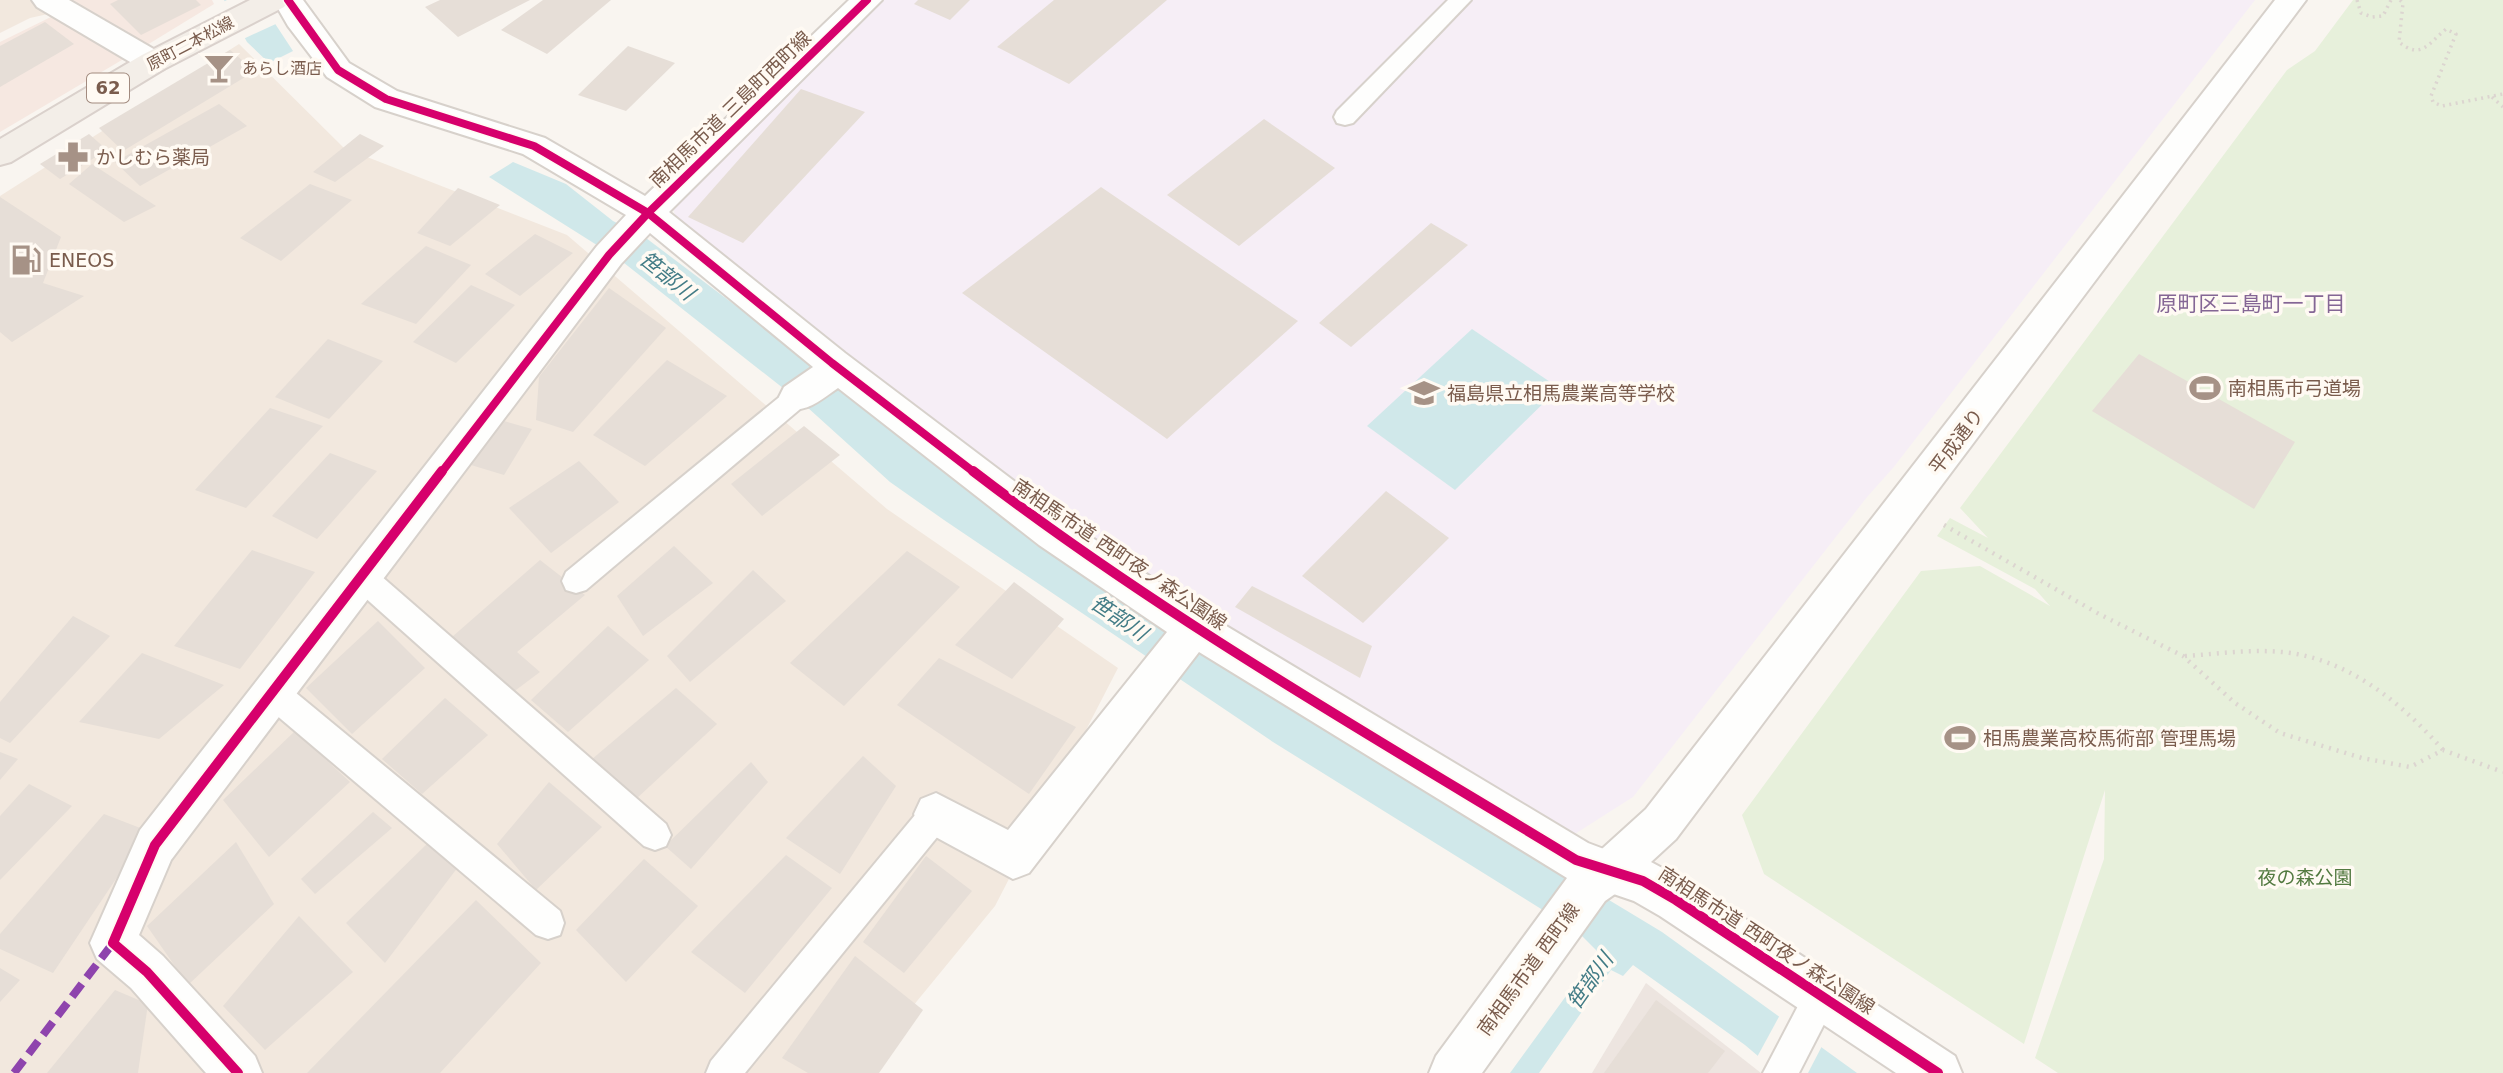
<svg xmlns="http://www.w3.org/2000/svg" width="2503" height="1073" viewBox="0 0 2503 1073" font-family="'DejaVu Sans','Noto Sans JP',sans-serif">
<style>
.residential{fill:#f2e8de}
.commercial{fill:#f6e8e1}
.industrial{fill:#ede5e0}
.education{fill:#f6eef6}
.green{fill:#e7f0db}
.water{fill:#d0e8ea}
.pier{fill:#f9f5f0}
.building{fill:#e6ded7}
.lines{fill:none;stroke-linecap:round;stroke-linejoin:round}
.service-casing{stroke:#d7d1cb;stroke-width:4}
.minor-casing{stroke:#d7d1cb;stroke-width:4}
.tertiary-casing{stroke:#d7d1cb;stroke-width:4}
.primary-casing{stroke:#dad1cc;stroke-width:4}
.path-far1{stroke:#dcd5d0;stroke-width:3.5;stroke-dasharray:2 4.5;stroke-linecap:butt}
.path{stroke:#dcd5d0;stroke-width:4.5;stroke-dasharray:2 6;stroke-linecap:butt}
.service{fill:#fefefd;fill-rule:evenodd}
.minor{fill:#fefefd;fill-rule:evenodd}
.tertiary{fill:#fefefd;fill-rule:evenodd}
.primary{fill:#f3eee8;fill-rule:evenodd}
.quiet{stroke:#8e44ad;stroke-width:8;stroke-dasharray:16 8;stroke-linecap:butt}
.cycleway-far1-casing{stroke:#fffaf3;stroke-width:11}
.cycleway-casing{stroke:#fffaf3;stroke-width:14}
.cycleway-far1{stroke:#d6006c;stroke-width:8}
.cycleway{stroke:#d6006c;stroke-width:10}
.labels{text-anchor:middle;stroke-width:7;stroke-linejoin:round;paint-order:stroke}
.far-street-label{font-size:16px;fill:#7a5c4d;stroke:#fffaf3}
.far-poi-label{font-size:16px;fill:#7a5c4d;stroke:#fffaf3;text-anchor:start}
.shield{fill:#fffaf3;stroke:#a28b7f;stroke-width:2}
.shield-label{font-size:18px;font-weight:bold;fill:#7a5c4d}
.street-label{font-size:19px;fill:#7a5c4d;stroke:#fffaf3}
.poi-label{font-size:19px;fill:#7a5c4d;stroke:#fffaf3;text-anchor:start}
.park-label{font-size:19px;fill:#537a41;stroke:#fffaf3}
.water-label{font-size:21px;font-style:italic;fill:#437c86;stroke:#fffaf3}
.neighbourhood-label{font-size:21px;fill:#846695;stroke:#fffaf3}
</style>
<rect width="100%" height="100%" fill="#f9f5f0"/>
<!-- residential -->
<g class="residential">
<path d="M 0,0 L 38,0 L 48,14 L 30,18 L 0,33 Z"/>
<path d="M 239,44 L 344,148 L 567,235 L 887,509 L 1118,668 L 995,906 L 858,1073 L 0,1073 L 0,196 Z"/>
</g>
<!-- commercial -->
<g class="commercial">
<path d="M 72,0 L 212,0 L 214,4 L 147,45 Z"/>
<path d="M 59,13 L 132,54 L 0,132 L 0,42 Z"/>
</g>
<!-- industrial -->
<path class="industrial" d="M 1646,983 L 1761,1073 L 1592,1073 Z"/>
<!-- education -->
<path class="education" d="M 880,0 L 2255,0 L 1893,468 L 1867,497 L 1633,797 L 1570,837 L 1175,597 L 1016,484 L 677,226 L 673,206 Z"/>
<!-- green -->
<path class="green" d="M 2353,0 L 2503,0 L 2503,1073 L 2058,1073 L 2035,1058 L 2104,859 L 2105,790 L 2024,1044 L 1764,874 L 1742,815 L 1921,571 L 1980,566 L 2050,606 L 2035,589 L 1937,536 L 1950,518 L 1988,538 L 1960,508 L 2287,70 L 2315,51 Z"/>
<!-- water -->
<g class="water">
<path d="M 224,0 L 264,0 L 270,16 L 293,51 L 269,63 L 247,42 Z"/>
<path d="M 513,162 L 566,184 L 613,221 L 646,238 L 846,389 L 974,493 L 1215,662 L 1662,932 L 1857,1073 L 1778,1073 L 1745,1045 L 1633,965 L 1623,976 L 1611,970 L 1539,1073 L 1510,1073 L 1598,952 L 1578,932 L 1273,742 L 944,520 L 890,482 L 807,407 L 619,259 L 489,177 Z"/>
<path d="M 1472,329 L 1559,388 L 1455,490 L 1367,426 Z"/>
</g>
<!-- pier -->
<g class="pier">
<path d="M 227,0 L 268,0 L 278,23 L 241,40 L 221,3 Z"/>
<path d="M 1781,1013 L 1823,1044 L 1808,1073 L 1772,1073 L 1756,1059 Z"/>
</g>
<!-- building -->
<g class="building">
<path d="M 118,0 L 196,0 L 201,5 L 141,35 L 110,4 Z"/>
<path d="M 440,0 L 530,0 L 458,37 L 425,7 Z"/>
<path d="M 543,0 L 611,0 L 547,54 L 501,30 Z"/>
<path d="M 918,0 L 970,0 L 950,20 L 914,4 Z"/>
<path d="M 1054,0 L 1167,0 L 1069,84 L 997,47 Z"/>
<path d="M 45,22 L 74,44 L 0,87 L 0,46 Z"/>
<path d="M 628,46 L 675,63 L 626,111 L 578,95 Z"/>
<path d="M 230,50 L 255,71 L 123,151 L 99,128 Z"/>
<path d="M 801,89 L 865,112 L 743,243 L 688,217 Z"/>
<path d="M 219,104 L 247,126 L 140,186 L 115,162 Z"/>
<path d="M 1264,119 L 1335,168 L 1239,246 L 1167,195 Z"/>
<path d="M 89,134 L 107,150 L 60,179 L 40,164 Z"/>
<path d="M 360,134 L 384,146 L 335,182 L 313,172 Z"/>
<path d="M 92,164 L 156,206 L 124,222 L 69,184 Z"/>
<path d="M 310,184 L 352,200 L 281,261 L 240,238 Z"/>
<path d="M 1101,187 L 1298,321 L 1167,439 L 962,293 Z"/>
<path d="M 458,188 L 500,205 L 450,246 L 417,233 Z"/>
<path d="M 0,197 L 61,237 L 43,283 L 84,296 L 12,342 L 0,332 Z"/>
<path d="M 1431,223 L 1468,245 L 1351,347 L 1319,323 Z"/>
<path d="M 535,234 L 573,253 L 520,296 L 485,274 Z"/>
<path d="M 426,246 L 471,265 L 416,324 L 361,304 Z"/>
<path d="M 471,285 L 515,305 L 456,363 L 413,342 Z"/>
<path d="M 609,288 L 666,328 L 573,432 L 536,420 L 539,377 Z"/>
<path d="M 328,339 L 383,361 L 329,419 L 275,397 Z"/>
<path d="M 2139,354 L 2295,442 L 2254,509 L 2092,411 Z"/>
<path d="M 667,360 L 727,396 L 645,466 L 593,435 Z"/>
<path d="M 270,408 L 323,426 L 246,508 L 195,490 Z"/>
<path d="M 504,421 L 532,429 L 504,475 L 471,465 Z"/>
<path d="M 804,426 L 840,455 L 762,516 L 731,484 Z"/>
<path d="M 330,453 L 377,471 L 317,539 L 272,516 Z"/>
<path d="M 579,461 L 619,502 L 551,553 L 509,508 Z"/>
<path d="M 1386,491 L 1449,538 L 1363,623 L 1302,576 Z"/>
<path d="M 674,546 L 713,583 L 643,636 L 617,596 Z"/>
<path d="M 252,550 L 315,572 L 240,669 L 174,646 Z"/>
<path d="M 907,551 L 960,587 L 844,706 L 790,663 Z"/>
<path d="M 540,560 L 585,595 L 517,652 L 540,672 L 512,693 L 452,637 Z"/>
<path d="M 753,570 L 786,601 L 690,682 L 667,656 Z"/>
<path d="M 1014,582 L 1064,619 L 1012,679 L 955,645 Z"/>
<path d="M 1252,586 L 1372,646 L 1360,678 L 1235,607 Z"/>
<path d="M 73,616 L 110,636 L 10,743 L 0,738 L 0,702 Z"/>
<path d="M 378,621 L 425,668 L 352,734 L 306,688 Z"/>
<path d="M 608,626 L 649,660 L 568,732 L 531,700 Z"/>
<path d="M 142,653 L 224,685 L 159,739 L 79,722 Z"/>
<path d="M 939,658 L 1076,727 L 1029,794 L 897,705 Z"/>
<path d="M 676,688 L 717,724 L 636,799 L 591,760 Z"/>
<path d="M 445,698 L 488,735 L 422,794 L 382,759 Z"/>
<path d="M 295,731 L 350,782 L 269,857 L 223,800 Z"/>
<path d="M 0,752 L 18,759 L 0,780 Z"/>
<path d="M 863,756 L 896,786 L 840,874 L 786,838 Z"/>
<path d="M 751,762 L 768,782 L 691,869 L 665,846 Z"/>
<path d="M 549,782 L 602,827 L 536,890 L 497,844 Z"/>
<path d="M 29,784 L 72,806 L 0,880 L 0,816 Z"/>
<path d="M 373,812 L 392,828 L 315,894 L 301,879 Z"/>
<path d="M 104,814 L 148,831 L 53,973 L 0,949 L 0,934 Z"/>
<path d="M 236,842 L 274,904 L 188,985 L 147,926 Z"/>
<path d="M 429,842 L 458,867 L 385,963 L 346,923 Z"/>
<path d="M 786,855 L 832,888 L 745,993 L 691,952 Z"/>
<path d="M 926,856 L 972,891 L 904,973 L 863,942 Z"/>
<path d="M 644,859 L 698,906 L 626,982 L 576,930 Z"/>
<path d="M 476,900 L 541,963 L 440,1073 L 307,1073 Z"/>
<path d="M 299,916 L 353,972 L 265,1050 L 223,1006 Z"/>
<path d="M 855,956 L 923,1010 L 879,1073 L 808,1073 L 782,1058 Z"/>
<path d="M 0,968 L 20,980 L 0,1002 Z"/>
<path d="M 115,990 L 148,1004 L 138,1073 L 47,1073 Z"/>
<path d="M 1656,1000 L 1725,1051 L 1708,1073 L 1604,1073 Z"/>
</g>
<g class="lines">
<!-- service casing -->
<g class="service-casing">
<g id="service">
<path d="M 1448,0 L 1471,0 L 1353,123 L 1345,125 L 1337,123 L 1334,117 L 1337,111 Z"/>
<path d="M 797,386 L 806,390 L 810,397 L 806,404 L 586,590 L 576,593 L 566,590 L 562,581 L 566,572 L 788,390 Z"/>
<path d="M 363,566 L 373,569 L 666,824 L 671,835 L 666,846 L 655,850 L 644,846 L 353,587 L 349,578 L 353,569 Z"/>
<path d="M 273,679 L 284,683 L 560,911 L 564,923 L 560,935 L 548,939 L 536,935 L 262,703 L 258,693 L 262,683 Z"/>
<path d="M 936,799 L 947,803 L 952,814 L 947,825 L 745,1073 L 706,1073 L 711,1061 L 925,803 Z"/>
<path d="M 1822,978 L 1834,983 L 1839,995 L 1799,1073 L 1763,1073 L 1810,983 Z"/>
</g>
</g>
<!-- minor casing -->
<g class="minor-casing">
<g id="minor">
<path d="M 32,0 L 69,0 L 164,55 L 168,62 L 164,69 L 153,72 L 142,69 L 37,7 Z"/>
<path d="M 273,0 L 303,0 L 349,63 L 397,91 L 545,138 L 645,196 L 849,0 L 882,0 L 669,212 L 845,353 L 1067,521 L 1208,615 L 1588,843 L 1625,857 L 1631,872 L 1625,887 L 1605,901 L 1482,1073 L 1429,1073 L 1436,1056 L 1567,878 L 1199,652 L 1029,873 L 1013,879 L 921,829 L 914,814 L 921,799 L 936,793 L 1008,830 L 1167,632 L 1039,545 L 838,388 C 820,400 806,415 784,407 L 779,397 L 784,387 L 813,367 L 650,233 L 621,264 L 171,860 L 139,935 L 163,956 L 255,1056 L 262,1073 L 206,1073 L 131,988 L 97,959 L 90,943 L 140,830 L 597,246 L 626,215 L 523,154 L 375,107 L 327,77 L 288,26 Z"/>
</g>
</g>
<!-- tertiary casing -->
<g class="tertiary-casing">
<path id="tertiary" d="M 2275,0 L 2306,0 L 1676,839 L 1651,862 L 1692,884 L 1955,1056 L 1962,1073 L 1896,1073 L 1660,916 L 1634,901 L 1593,887 L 1587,872 L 1593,857 L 1646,809 Z"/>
</g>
<!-- primary casing -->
<g class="primary-casing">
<path id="primary" d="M 250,0 L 289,0 L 284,7 L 164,69 L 11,162 L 0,165 L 0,139 L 142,55 Z"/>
</g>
<!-- path-far1 -->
<g class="path-far1">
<path d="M 2357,0 L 2361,13 L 2372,17 L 2383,16 L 2391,0"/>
<path d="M 2400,0 L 2403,3 L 2399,42 C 2421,60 2428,44 2446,29 L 2456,34 L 2431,96 L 2433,102 L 2442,106 L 2503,94"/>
<path d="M 2492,97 L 2503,107"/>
</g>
<!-- path -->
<g class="path">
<path d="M 1944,525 L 2099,614 L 2183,656 L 2235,703 L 2280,733 L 2362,758 L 2410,767 L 2443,750 L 2503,772"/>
<path d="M 2185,656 C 2217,654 2249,649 2282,652 C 2347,658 2401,702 2443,750"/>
</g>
<!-- service -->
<use href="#service" class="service"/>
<!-- minor -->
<use href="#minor" class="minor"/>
<!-- tertiary -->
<use href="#tertiary" class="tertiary"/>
<!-- primary -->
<use href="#primary" class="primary"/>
<!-- quiet -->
<path class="quiet" d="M 14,1073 L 113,943"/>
<!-- cycleway-far1 casing -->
<g class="cycleway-far1-casing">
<g id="cycleway-far1">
<path d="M 288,0 L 338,70 L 386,99 L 534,146 L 648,213 L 832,363 L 975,473"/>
<path d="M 441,473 L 609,255 L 648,213 L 867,0"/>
</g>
</g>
<!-- cycleway casing -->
<g class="cycleway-casing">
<g id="cycleway">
<path d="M 973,471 C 1163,617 1372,736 1576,860 L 1643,881 L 1676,900 L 1938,1073"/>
<path d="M 238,1073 L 147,972 L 113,943 L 155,845 L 442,471"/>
</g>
</g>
<!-- cycleway-far1 -->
<use href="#cycleway-far1" class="cycleway-far1"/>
<!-- cycleway -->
<use href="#cycleway" class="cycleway"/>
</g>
<!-- icons -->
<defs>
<g id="bar-bare" transform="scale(2.415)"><path d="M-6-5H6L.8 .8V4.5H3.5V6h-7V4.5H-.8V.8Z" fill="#a69286" stroke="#fffaf3" stroke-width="2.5" paint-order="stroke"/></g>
<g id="pharmacy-bare" transform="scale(2.415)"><path d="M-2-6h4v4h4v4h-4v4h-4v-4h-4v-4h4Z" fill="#a69286" stroke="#fffaf3" stroke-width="2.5" paint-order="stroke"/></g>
<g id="fuel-bare" transform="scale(2.415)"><path d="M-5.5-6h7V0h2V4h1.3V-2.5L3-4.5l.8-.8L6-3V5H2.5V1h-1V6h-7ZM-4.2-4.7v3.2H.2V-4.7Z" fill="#a69286" stroke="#fffaf3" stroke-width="2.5" paint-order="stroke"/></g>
<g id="stadium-bare" transform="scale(2.415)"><path d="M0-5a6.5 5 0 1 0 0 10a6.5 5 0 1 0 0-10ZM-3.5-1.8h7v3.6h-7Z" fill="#a69286" stroke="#fffaf3" stroke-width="2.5" paint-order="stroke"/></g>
<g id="school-bare" transform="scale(2.415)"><path d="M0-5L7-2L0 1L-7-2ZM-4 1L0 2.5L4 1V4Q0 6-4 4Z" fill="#a69286" stroke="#fffaf3" stroke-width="2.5" paint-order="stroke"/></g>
</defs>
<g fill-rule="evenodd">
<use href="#bar-bare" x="219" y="68"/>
<use href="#pharmacy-bare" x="73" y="157"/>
<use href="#fuel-bare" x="26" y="260"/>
<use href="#stadium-bare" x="2205" y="388"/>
<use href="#school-bare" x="1424" y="393"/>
<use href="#stadium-bare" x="1960" y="738"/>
</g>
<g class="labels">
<!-- far-street labels -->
<g class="far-street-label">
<text transform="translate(190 43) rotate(-28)" y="6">原町二本松線</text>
</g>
<!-- far-poi labels -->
<g class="far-poi-label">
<text x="242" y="74">あらし酒店</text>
</g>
<!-- shield labels -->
<rect class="shield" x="87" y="73.5" width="42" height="29" rx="5"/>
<g class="shield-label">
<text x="108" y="94">62</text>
</g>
<!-- street labels -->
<g class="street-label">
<text transform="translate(730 109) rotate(-44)" y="7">南相馬市道 三島町西町線</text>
<text transform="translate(1956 441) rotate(-53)" y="7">平成通り</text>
<text transform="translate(1120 554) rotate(34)" y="7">南相馬市道 西町夜ノ森公園線</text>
<text transform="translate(1767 940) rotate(33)" y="7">南相馬市道 西町夜ノ森公園線</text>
<text transform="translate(1528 969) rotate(-54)" y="7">南相馬市道 西町線</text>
</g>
<!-- poi labels -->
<g class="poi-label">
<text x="96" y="164">かしむら薬局</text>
<text x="49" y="267">ENEOS</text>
<text x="2228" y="395">南相馬市弓道場</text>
<text x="1447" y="400">福島県立相馬農業高等学校</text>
<text x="1983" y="745">相馬農業高校馬術部 管理馬場</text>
</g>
<!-- park labels -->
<g class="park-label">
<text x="2305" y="884">夜の森公園</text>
</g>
<!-- water labels -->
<g class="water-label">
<text transform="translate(667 276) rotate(39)" y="7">笹部川</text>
<text transform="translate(1119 618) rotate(34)" y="7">笹部川</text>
<text transform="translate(1590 981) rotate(-55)" y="7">笹部川</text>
</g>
<!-- neighbourhood labels -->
<g class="neighbourhood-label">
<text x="2251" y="311">原町区三島町一丁目</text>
</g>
</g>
</svg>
